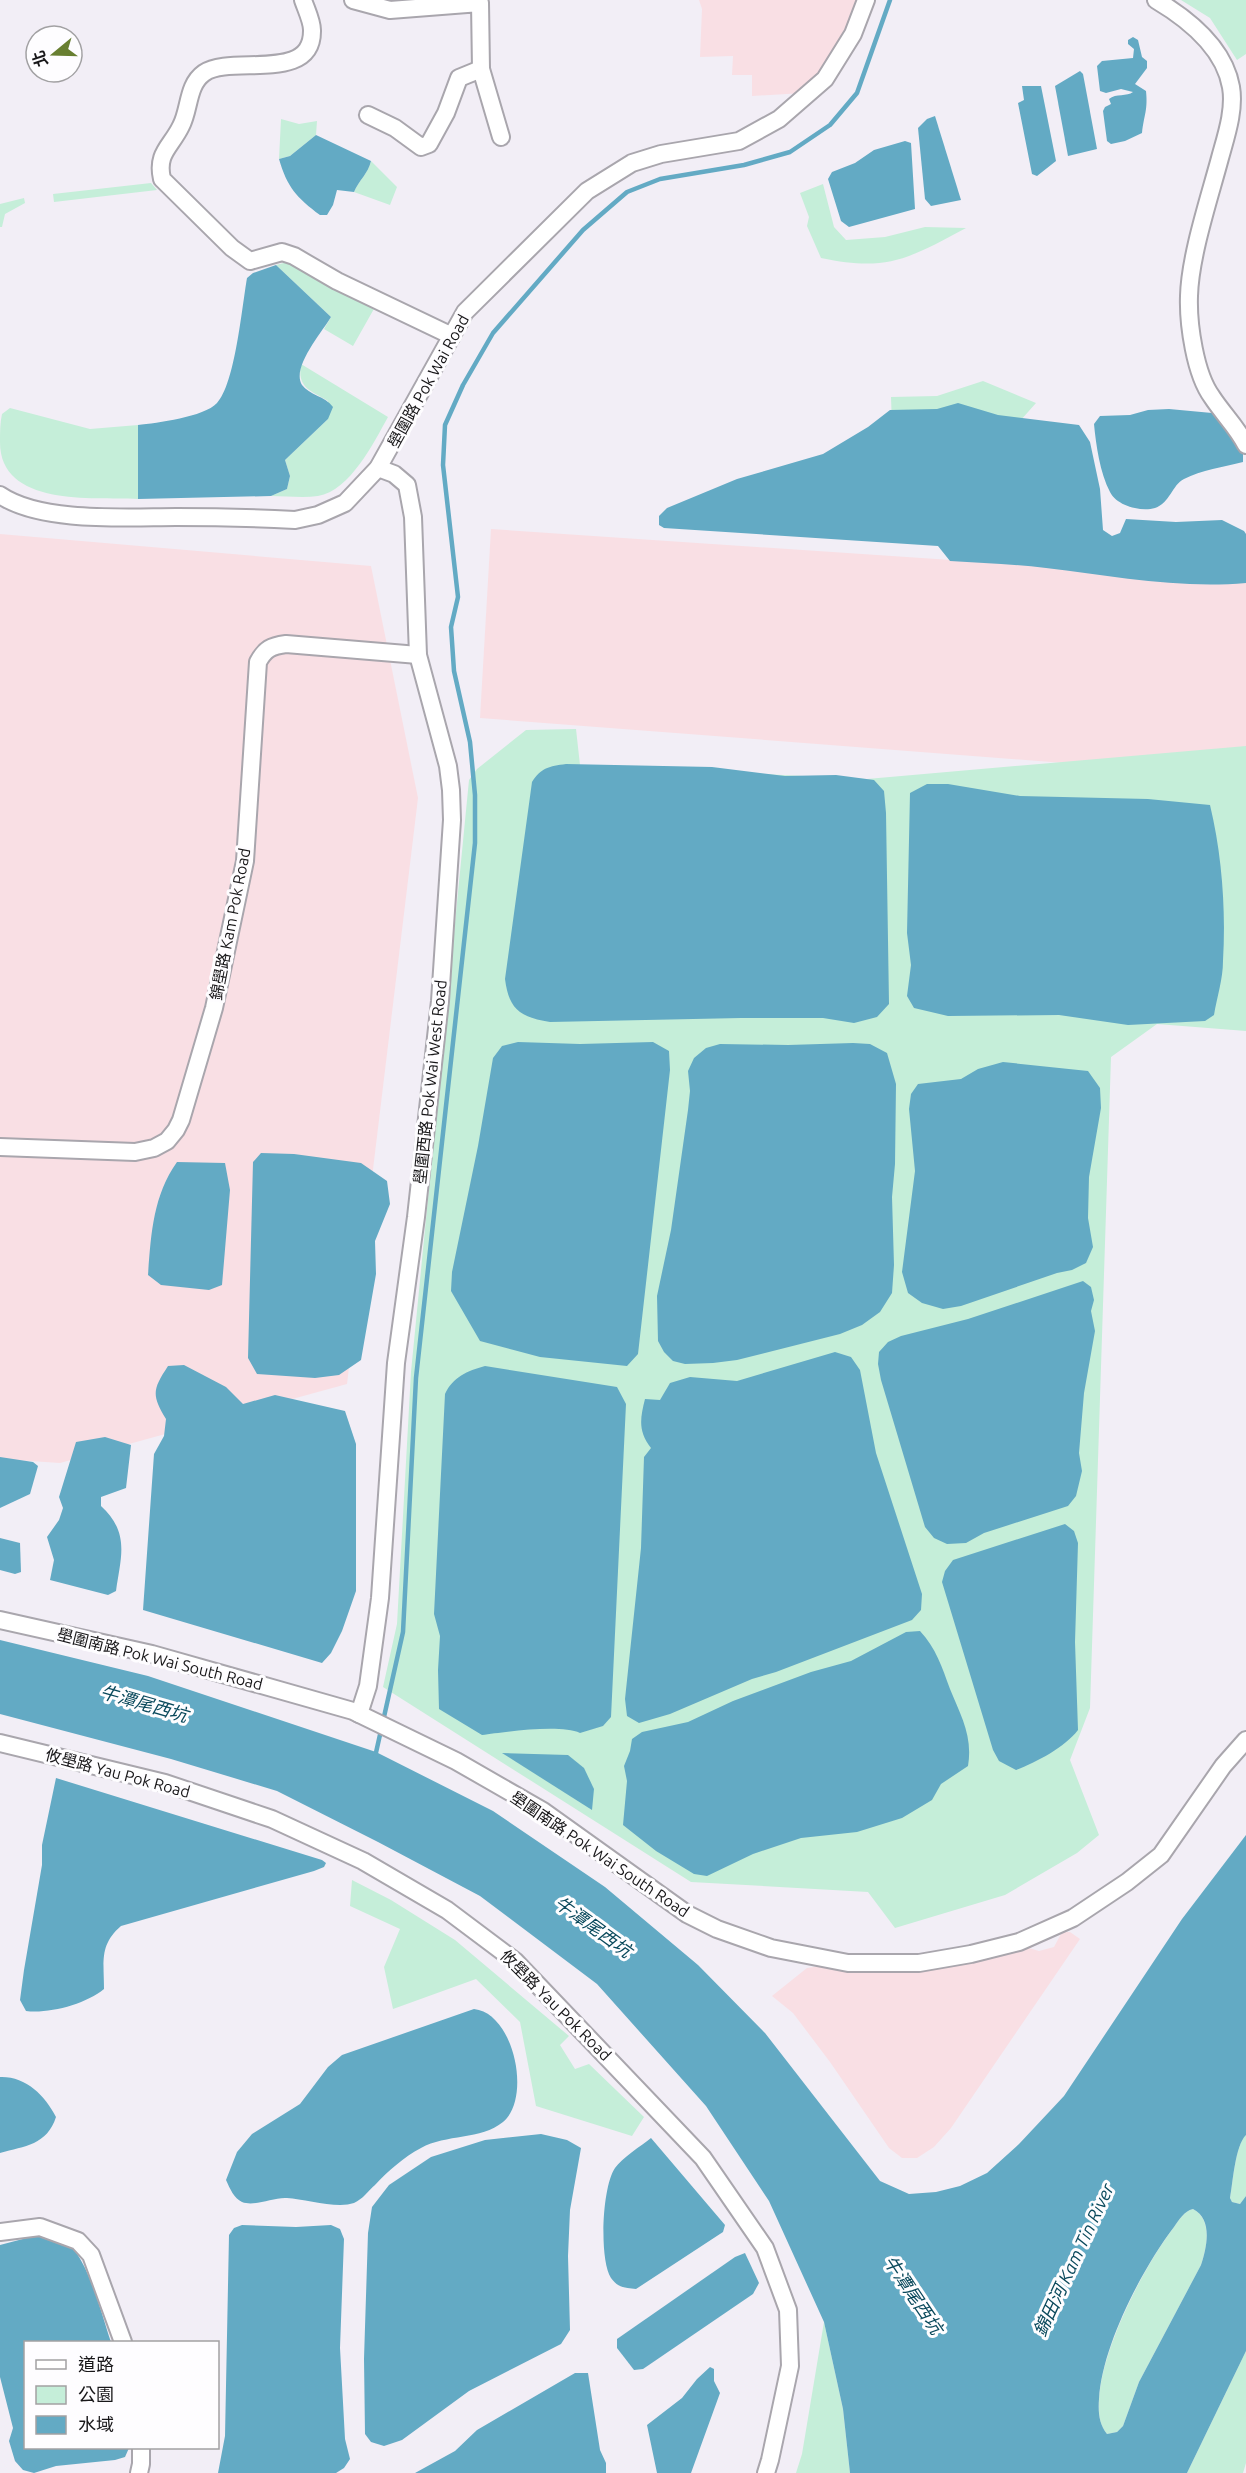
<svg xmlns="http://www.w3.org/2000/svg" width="1246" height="2473" viewBox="0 0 1246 2473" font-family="Ubuntu,'Noto Sans TC',sans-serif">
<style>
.industrial{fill:#f9dfe4}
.green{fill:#c5eed9}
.water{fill:#63aac4;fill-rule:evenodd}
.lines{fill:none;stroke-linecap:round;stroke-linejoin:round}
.stream{stroke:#63aac4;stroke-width:4.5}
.minor-casing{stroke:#a9a6ad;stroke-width:20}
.minor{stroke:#fff;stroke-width:16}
.labels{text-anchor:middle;stroke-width:6;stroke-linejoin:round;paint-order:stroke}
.street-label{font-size:16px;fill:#181719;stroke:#fefdff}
.water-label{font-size:18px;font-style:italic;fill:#0a495c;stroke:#fefdff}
</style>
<rect width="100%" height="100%" fill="#f2eef6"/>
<!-- industrial -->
<g class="industrial">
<path d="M 699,0 L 862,0 L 822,77 L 803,93 L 752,96 L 752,75 L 732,75 L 733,56 L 700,57 L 702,9 Z"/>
<path d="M 491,529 L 1246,580 L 1246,777 L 480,718 Z"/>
<path d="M 0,534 L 371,566 L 418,798 L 347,1384 L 60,1463 L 0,1459 Z"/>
<path d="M 1062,1932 L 1070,1932 L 1080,1939 L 951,2128 L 934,2147 L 917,2158 L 902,2158 L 889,2148 L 830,2062 L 793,2013 L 772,1996 L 807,1968 L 820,1966 L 869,1973 L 915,1972 L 1022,1946 L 1039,1951 L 1054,1947 Z"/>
</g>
<!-- green -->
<g class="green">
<path d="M 1181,0 L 1246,0 L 1246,54 L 1237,60 L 1210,18 Z"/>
<path d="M 281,119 L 299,124 L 317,121 L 316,135 L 290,156 L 279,159 Z"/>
<path d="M 371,161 L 397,187 L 390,205 L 354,192 C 359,180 368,174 371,161 Z"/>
<path d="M 151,183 L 157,190 L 54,202 L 53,194 Z"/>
<path d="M 823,184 L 834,227 L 846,240 L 885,237 L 925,227 L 966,228 C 908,259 887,272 821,258 L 807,226 L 809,217 L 800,193 Z"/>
<path d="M 24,198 L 25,203 L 5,214 L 2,227 L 0,227 L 0,204 Z"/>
<path d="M 291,261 L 375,307 L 353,346 L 324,329 L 331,317 L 276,265 Z"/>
<path d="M 301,364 L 388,417 C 374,442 350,491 318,496 C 303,498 286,496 271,496 L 287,489 L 290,476 L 285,460 L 328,419 L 328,401 C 310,390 297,388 301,364 Z"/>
<path d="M 983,381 L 1036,403 L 1012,430 L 892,426 L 891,397 L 937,396 Z"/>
<path d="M 10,408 L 90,429 L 138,425 L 138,499 C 92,497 0,507 0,442 C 0,432 0,423 2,414 Z"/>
<path d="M 576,729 L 580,765 L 867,779 L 1246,746 L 1246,1031 L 1157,1024 L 1111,1057 L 1090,1708 L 1070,1760 L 1099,1835 L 1077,1853 L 1005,1895 L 895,1928 L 868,1892 L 691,1882 L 383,1687 L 397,1624 L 411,1372 L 469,780 L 477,769 L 526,730 Z"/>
<path d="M 352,1880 L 391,1900 L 455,1940 L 569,2036 L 560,2045 L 575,2069 L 589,2064 L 644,2117 L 632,2136 L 536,2106 L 520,2022 L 476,1979 L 393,2009 L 384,1967 L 400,1929 L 350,1906 Z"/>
<path d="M 1246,2135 L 1246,2196 L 1240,2204 L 1232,2202 L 1230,2198 C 1233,2182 1235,2146 1246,2135 Z"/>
<path d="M 1193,2209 C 1213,2220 1207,2247 1201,2265 L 1139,2382 L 1123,2426 L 1117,2432 L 1107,2434 C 1099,2424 1098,2412 1099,2399 C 1102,2348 1143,2268 1174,2227 C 1179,2220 1184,2211 1193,2209 Z"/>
<path d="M 824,2322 L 843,2409 L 850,2473 L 796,2473 L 802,2454 Z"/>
<path d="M 1246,2351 L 1246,2463 L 1243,2473 L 1187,2473 Z"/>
</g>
<!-- water -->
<g class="water">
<path d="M 1133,37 L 1138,40 L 1142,57 L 1147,61 L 1147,68 L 1135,84 L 1146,91 C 1148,110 1144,115 1142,133 L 1125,141 L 1111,144 L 1107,141 L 1103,111 L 1105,107 L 1111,104 L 1109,99 C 1116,93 1127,97 1133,92 L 1121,89 L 1106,93 L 1100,91 L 1097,66 L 1102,61 L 1133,58 L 1134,49 L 1128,44 L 1128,40 Z"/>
<path d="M 1080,71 L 1083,74 L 1097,149 L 1068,156 L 1055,86 Z"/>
<path d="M 1022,86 L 1041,86 L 1056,161 L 1037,176 L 1032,174 L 1018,103 L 1024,100 Z"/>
<path d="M 935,116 L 961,200 L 931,206 L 925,199 L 918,128 L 927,119 Z"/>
<path d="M 316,135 L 371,161 C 368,174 359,180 354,192 L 337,190 L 333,205 L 327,215 L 320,215 C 297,198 287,187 279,159 L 290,156 Z"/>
<path d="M 905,141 L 911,143 L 915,209 L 849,227 L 841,221 L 828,179 L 832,172 L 855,163 L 874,150 Z"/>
<path d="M 276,265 L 331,317 C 322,332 291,368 302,385 C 309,395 325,396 333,407 L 328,419 L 285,460 L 290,476 L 287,489 L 271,496 L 138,499 L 138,425 C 157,423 204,417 217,403 C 235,384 242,307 247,278 L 253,273 Z"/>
<path d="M 958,403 L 998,415 L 1079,425 L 1090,442 L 1100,489 L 1103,530 L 1112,536 L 1120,533 L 1126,519 L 1176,522 L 1222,520 L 1244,531 L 1246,534 L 1246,583 C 1179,589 1112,576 1046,568 C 1014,564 982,563 950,561 L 938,546 L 664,528 L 659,525 L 659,516 L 667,508 L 737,479 L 823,454 L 868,427 L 890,410 L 937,409 Z"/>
<path d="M 1169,409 L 1212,413 L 1236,422 L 1243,452 L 1243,462 C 1224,467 1201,470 1184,479 C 1172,485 1170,503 1155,508 C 1141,512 1117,506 1110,492 C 1100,473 1096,445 1094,424 L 1100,416 L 1130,415 L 1148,410 Z"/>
<path d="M 566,764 L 712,767 L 785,776 L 836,775 L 874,780 L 884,791 L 886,813 L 889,1004 L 877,1017 L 854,1023 L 823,1018 L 741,1018 L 550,1022 C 520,1017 509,1010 505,979 L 532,782 C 541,768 549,766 566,764 Z"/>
<path d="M 927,784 L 948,784 L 1020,796 L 1148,799 L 1210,805 C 1222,855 1226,909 1223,961 C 1223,979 1217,997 1214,1015 L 1205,1021 L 1128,1025 L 1059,1015 L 948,1016 L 914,1008 L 907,996 L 911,965 L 907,933 L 910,793 Z"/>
<path d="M 518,1042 L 580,1044 L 653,1042 L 669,1051 L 670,1070 L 638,1354 L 627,1366 L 540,1357 L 480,1341 L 451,1291 L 452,1272 L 478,1146 L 493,1058 L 502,1046 Z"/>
<path d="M 853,1043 L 870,1044 L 887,1053 L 896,1084 L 895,1164 L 892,1197 L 894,1265 L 892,1293 L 880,1312 L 862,1325 L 840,1334 L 737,1360 L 713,1363 L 685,1364 L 673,1361 L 664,1352 L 658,1341 L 657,1296 L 671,1230 L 688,1110 L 690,1091 L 688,1071 L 694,1058 L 706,1048 L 720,1044 L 788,1045 Z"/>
<path d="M 1003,1062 L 1088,1071 L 1100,1088 L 1101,1108 L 1089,1177 L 1088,1218 L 1093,1247 L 1086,1263 L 1072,1270 L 1057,1273 L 961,1306 L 943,1309 L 922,1303 L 908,1293 L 902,1272 L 915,1171 L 909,1109 L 911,1094 L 918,1084 L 961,1079 L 978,1069 Z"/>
<path d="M 261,1153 L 294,1154 L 361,1163 L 387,1181 L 390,1204 L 375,1241 L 376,1274 L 361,1360 L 339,1375 L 315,1378 L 257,1374 L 248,1358 L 253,1162 Z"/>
<path d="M 177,1162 L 225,1163 L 230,1190 L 222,1285 L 209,1290 L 161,1285 L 148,1275 C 151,1234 153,1196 177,1162 Z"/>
<path d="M 1083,1281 L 1091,1287 L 1094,1300 L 1091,1311 L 1095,1331 L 1084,1393 L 1079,1453 L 1082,1471 L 1076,1496 L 1068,1506 L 984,1533 L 966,1543 L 947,1544 L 934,1538 L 925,1527 L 881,1380 L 878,1364 L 879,1352 L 888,1342 L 901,1336 L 968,1319 Z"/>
<path d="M 835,1352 L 851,1357 L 860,1370 L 876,1453 L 922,1594 L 921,1610 L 912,1620 L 776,1672 L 752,1679 L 670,1714 L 639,1723 L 627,1716 L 625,1699 L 641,1548 L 644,1457 L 651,1448 C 638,1431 640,1419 645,1399 L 660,1400 L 670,1383 L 690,1377 L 737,1381 Z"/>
<path d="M 184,1365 L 226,1387 L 243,1404 L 275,1395 L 345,1411 L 356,1444 L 356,1591 L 342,1631 L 331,1653 L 322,1663 L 143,1610 L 154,1454 L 164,1436 L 166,1419 C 151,1395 153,1389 168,1366 Z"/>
<path d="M 485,1366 L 617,1387 L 626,1404 L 611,1717 L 603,1726 L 580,1733 C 560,1724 505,1732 482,1735 L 439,1709 L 438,1670 L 440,1636 L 434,1614 L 445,1394 C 453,1377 467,1371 485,1366 Z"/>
<path d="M 105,1437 L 131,1445 L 126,1488 L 101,1497 L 101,1506 C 130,1533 121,1556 116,1591 L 108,1595 L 50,1580 L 54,1560 L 47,1537 L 59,1520 L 63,1508 L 59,1497 L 76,1442 Z"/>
<path d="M 0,1457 L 33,1462 L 38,1466 L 30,1494 L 0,1508 Z"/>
<path d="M 1065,1524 L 1074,1531 L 1078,1543 L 1075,1642 L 1078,1730 C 1065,1747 1037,1762 1016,1770 L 999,1761 L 993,1750 L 942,1582 L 945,1571 L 953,1560 Z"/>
<path d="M 0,1538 L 20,1543 L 21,1572 L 15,1574 L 0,1570 Z"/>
<path d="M 920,1631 C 936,1648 942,1667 950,1689 C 961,1716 973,1736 968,1766 L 941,1784 L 932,1800 L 902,1818 L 857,1832 L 801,1838 L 753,1854 L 707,1876 L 694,1874 L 656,1851 L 623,1825 L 627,1781 L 624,1766 L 630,1751 L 632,1739 L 642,1732 L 688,1722 L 733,1701 L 811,1672 L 851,1661 L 906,1632 Z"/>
<path d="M 0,1640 L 148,1676 L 376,1752 L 493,1811 L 605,1887 L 698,1965 L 765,2033 L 880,2181 L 909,2194 L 936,2192 L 960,2186 L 987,2173 L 1019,2144 L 1064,2096 L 1182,1919 L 1246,1835 L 1246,2135 C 1235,2146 1233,2182 1230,2198 L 1232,2202 L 1240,2204 L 1246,2196 L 1246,2351 L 1187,2473 L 850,2473 L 843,2409 L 824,2322 L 769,2201 L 706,2106 L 597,1984 L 480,1896 L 378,1842 L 277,1791 L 171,1759 L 0,1714 ZM 1193,2209 C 1213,2219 1207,2247 1201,2265 L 1139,2382 L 1123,2426 L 1117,2432 L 1107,2434 C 1099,2424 1098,2412 1099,2399 C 1102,2346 1142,2269 1174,2227 C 1179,2220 1184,2211 1193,2209 Z"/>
<path d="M 502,1753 L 568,1755 L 584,1768 L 594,1789 L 592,1810 Z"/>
<path d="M 56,1778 L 322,1860 L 326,1863 L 324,1867 L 314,1871 L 121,1926 C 99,1945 104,1962 104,1989 C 86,2004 49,2014 26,2011 L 20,2000 L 24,1970 L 42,1865 L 42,1845 Z"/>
<path d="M 474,2009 C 514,2013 532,2098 503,2122 C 481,2140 446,2134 421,2148 C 404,2157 388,2171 375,2185 C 368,2191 363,2199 354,2203 C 337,2209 305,2199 287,2198 C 273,2197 255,2207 242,2202 C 234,2198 230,2189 226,2180 L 237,2152 L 252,2134 L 300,2104 L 328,2067 L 342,2055 Z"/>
<path d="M 0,2077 C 25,2076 45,2095 56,2117 C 47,2145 25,2146 0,2153 Z"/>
<path d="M 541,2134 L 567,2140 L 581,2148 L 570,2210 L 568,2256 L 570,2330 L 561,2344 L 469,2391 L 402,2440 L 384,2446 L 371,2442 L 365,2434 L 364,2359 L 368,2233 L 372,2207 L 389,2185 L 431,2157 L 485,2140 Z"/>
<path d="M 651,2138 L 725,2225 L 723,2232 L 636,2289 C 626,2288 618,2288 611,2278 C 599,2259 602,2187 615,2168 C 622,2158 641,2146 651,2138 Z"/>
<path d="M 242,2225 L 296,2227 L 331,2225 L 340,2229 L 344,2239 L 340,2348 L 345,2439 L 350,2459 L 344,2468 L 336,2473 L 218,2473 L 225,2436 L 229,2235 L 234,2228 Z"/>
<path d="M 38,2235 C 45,2235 55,2234 61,2238 C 88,2253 101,2314 111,2342 L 26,2342 L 26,2448 L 129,2448 L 125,2457 L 115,2460 L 56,2466 L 34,2473 L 23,2470 L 15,2461 L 9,2441 L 13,2428 L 0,2377 L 0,2245 Z"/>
<path d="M 745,2253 L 759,2283 L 753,2294 L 643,2369 L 634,2370 L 617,2348 L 617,2339 L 735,2257 Z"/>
<path d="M 710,2367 L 714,2369 L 714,2381 L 720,2393 L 691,2473 L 657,2473 L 647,2425 L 682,2398 L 697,2379 Z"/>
<path d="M 575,2373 L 588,2373 L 600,2450 L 606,2463 L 606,2473 L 415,2473 L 455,2451 L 477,2430 Z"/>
</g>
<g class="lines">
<!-- stream -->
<path class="stream" d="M 375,1757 L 403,1632 L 416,1378 L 475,843 L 475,795 L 470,742 L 454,671 L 451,627 L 458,597 L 443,465 L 445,425 L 463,385 L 493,333 L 583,230 L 627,192 L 660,179 L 744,165 L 790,152 L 830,125 L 857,93 L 890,0"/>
<!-- minor casing -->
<g class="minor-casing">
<g id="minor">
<path d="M 303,0 C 306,9 312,21 312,30 C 313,84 231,54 204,73 C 187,85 190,109 181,126 C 171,147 156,153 162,179 L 232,248 L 250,261 L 282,252 L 294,256 L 337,281 L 452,336"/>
<path d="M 353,0 L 390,10 L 480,3 L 481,69 L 501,137"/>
<path d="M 1156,0 C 1188,19 1224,47 1231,87 C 1235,110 1226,136 1220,158 C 1209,199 1190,256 1189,296 C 1188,324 1195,374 1212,397 C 1223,414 1237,427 1246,445"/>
<path d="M 368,115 L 395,128 L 421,147 L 429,144 L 446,113 L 459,78 L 481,69"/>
<path d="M 0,495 C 41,523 127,517 176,517 C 215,517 255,518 295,520 L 318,515 L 345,503 L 378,468 L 465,312 L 587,191 L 632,163 L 661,154 L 739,141 L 779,119 L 825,79 L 853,34 L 866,0"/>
<path d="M 0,1147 L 135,1152 L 154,1148 L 167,1141 L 176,1130 L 181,1120 L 214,1008 L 245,861 L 258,662 C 265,649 271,646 286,644 L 418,655"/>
<path d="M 0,1620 L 152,1654 L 353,1711 L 456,1761 L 543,1811 L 687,1914 L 717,1929 L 771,1948 L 848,1963 L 919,1963 L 971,1954 L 1019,1942 L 1073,1918 L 1127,1882 L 1161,1855 L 1223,1766 L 1246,1740"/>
<path d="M 359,1714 L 368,1686 L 380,1598 L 396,1363 L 416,1217 L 440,1001 L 452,820 L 451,790 L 448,766 L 418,655 L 413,517 L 407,485 L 394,474 L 378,468"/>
<path d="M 0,1743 L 165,1783 L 272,1819 L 363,1861 L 447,1910 L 515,1961 L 703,2158 L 765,2248 L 788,2310 L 790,2366 L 770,2460 L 766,2473"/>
<path d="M 0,2232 L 40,2227 L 78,2241 L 91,2255 L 123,2342"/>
<path d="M 139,2473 L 141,2464 L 141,2448"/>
</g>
</g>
<!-- minor -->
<use href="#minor" class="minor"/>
</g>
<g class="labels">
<!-- street labels -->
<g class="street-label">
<text transform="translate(428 381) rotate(-61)" y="6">壆圍路 Pok Wai Road</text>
<text transform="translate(230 924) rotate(-79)" y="6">錦壆路 Kam Pok Road</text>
<text transform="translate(430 1082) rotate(-84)" y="6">壆圍西路 Pok Wai West Road</text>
<text transform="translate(160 1659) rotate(14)" y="6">壆圍南路 Pok Wai South Road</text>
<text transform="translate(118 1773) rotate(15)" y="6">攸壆路 Yau Pok Road</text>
<text transform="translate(600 1854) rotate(34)" y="6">壆圍南路 Pok Wai South Road</text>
<text transform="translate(556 2005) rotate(45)" y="6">攸壆路 Yau Pok Road</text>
</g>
<!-- water labels -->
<g class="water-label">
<text transform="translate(144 1704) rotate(16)" y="6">牛潭尾西坑</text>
<text transform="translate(593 1927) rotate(36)" y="6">牛潭尾西坑</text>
<text transform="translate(1074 2260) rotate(-65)" y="6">錦田河 Kam Tin River</text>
<text transform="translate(913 2295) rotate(56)" y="6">牛潭尾西坑</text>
</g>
</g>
<!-- legend -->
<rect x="24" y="2341" width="195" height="108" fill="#fefdff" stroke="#a2a1a3" stroke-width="1.5"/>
<rect x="36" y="2360" width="30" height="9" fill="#ffffff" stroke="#a2a1a3" stroke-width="1.5"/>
<text x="78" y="2371" font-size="18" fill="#181719">道路</text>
<rect x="36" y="2386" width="30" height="18" fill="#c5eed9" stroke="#a2a1a3" stroke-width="1.5"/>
<text x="78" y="2401" font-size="18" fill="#181719">公園</text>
<rect x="36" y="2416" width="30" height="18" fill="#63aac4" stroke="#a2a1a3" stroke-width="1.5"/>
<text x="78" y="2431" font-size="18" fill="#181719">水域</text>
<!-- north arrow -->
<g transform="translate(54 54) rotate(251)"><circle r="28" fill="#fefdff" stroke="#a2a1a3" stroke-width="1.5"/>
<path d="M0-4.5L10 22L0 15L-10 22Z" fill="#687f31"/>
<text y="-9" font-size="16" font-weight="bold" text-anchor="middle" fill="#181719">北</text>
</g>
</svg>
